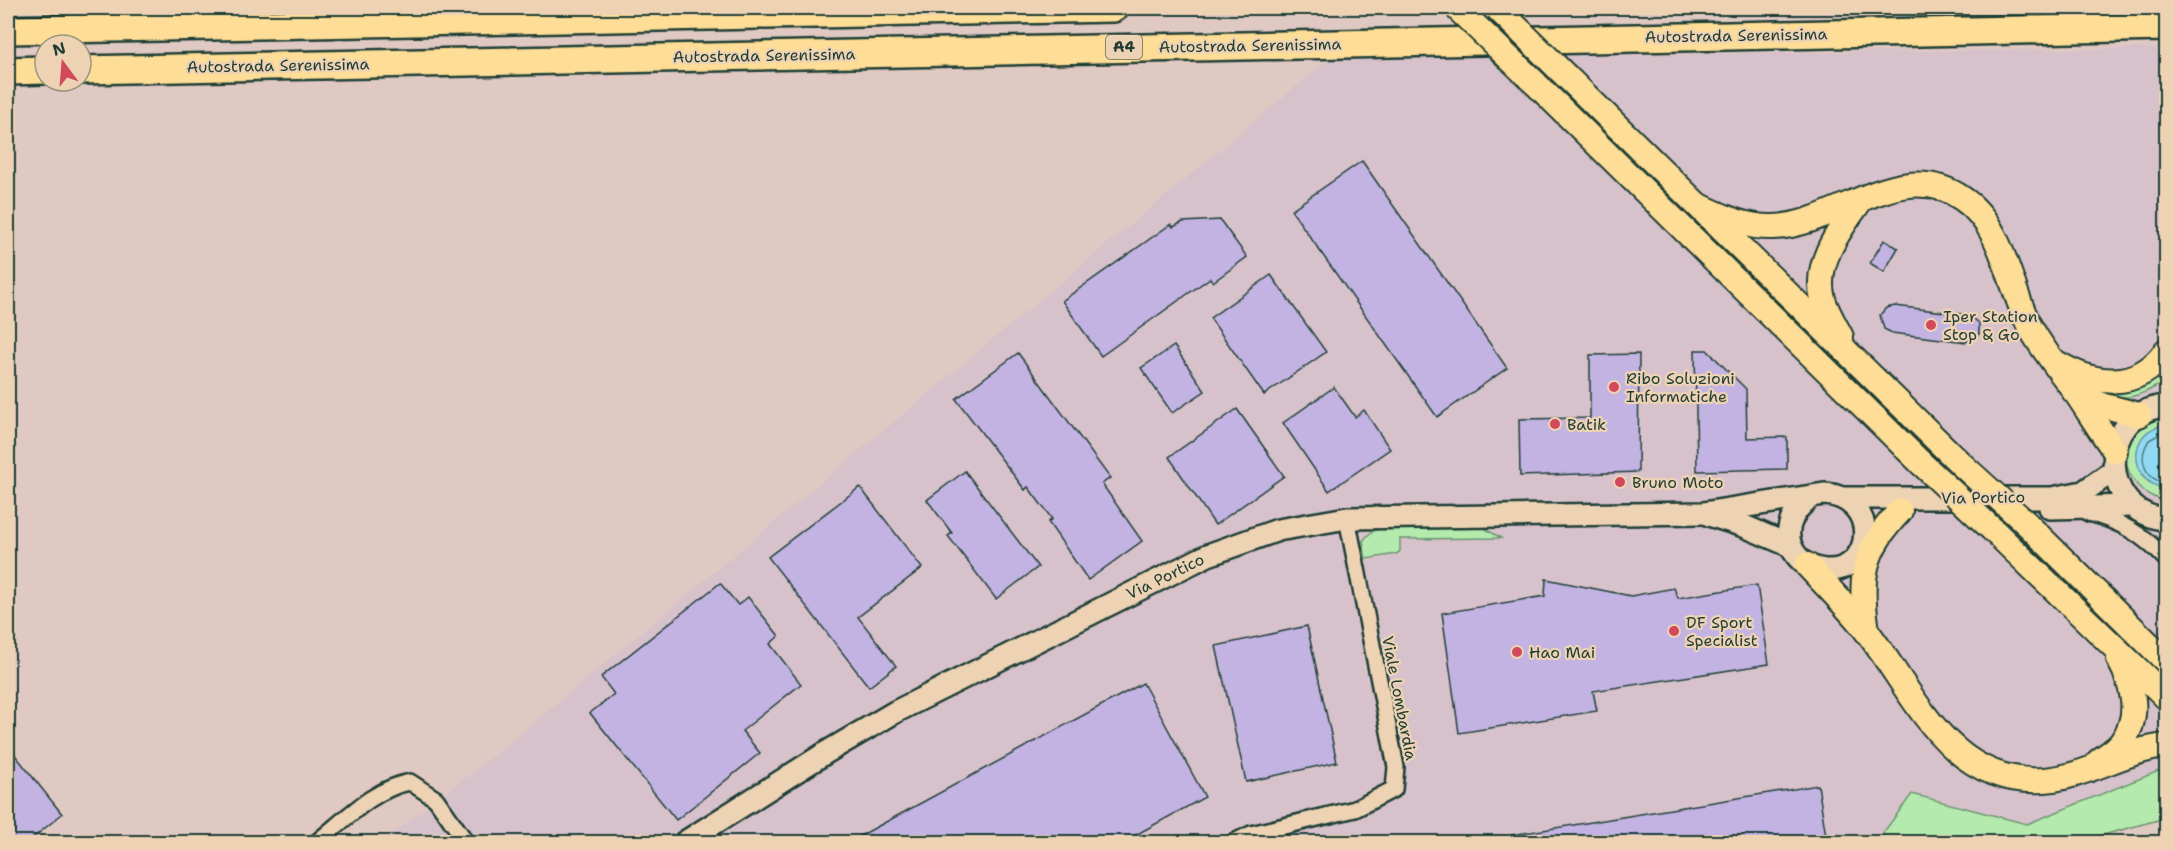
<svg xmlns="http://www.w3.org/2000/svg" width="2174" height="850" viewBox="0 0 2174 850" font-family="'Shantell Sans',sans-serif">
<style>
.built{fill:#d7c2cc}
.green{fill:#b4eaad;stroke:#6a9470;stroke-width:1.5}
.water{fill:#91d8f2;stroke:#639aa6;stroke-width:1.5}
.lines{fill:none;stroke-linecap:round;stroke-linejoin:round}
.shore{stroke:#4d7b80;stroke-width:1.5}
.stream{stroke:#639aa6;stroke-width:5}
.building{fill:#c2b3e3;stroke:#1f3d34;stroke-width:1.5}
.minor-casing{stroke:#1f3d34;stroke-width:20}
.secondary-casing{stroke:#1f3d34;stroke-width:26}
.trunk-casing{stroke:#1f3d34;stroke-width:28}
.motorway-casing{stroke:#1f3d34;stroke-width:32}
.minor{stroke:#edd3b4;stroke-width:15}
.secondary{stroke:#edd3b4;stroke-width:21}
.trunk{stroke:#fedd96;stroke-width:24}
.motorway{stroke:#fedd96;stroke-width:27}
.trunk-bridge-casing{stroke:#1f3d34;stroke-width:28;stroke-linecap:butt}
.trunk-bridge{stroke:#fedd96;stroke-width:24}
.poi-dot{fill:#d1495b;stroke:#edd3b4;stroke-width:2}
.labels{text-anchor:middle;stroke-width:4.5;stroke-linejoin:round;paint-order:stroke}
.shield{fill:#edd3b4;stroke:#5d6a5a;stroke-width:1.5}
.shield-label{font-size:15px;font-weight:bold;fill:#1f3d34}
.street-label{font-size:16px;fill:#1f3d34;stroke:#edd3b4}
.poi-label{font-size:16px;fill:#1f3d34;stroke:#edd3b4;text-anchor:start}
</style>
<rect width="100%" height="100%" fill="#e0c9c2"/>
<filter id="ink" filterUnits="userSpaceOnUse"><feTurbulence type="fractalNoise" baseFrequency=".0167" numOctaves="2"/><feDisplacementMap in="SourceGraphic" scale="12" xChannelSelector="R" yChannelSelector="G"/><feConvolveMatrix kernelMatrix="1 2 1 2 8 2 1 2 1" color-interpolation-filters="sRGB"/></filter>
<g filter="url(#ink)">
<!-- built -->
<path class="built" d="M 2166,48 L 2166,768 L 2027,824 L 1912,794 L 1883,833 L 1881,842 L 382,842 L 496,754 L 1330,58 Z"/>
<!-- green -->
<g class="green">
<path d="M 2166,357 L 2166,381 C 2134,399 2128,401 2092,392 Z"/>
<path d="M 2166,415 L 2166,425 L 2162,426 L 2141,475 L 2149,482 L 2166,489 L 2166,500 C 2129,497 2108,444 2144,422 C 2150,418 2160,417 2166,415 Z"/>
<path d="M 1388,528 L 1484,528 L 1501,538 L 1400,539 L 1400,551 L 1396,554 L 1366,559 L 1363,541 C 1370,531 1376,529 1388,528 Z"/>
<path d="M 2166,768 L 2166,820 L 2165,818 L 2078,842 L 1881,842 L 1883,833 L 1912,794 L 2027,824 Z"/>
</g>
<!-- water -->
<path class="water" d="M 2166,425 L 2166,489 C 2127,482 2127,428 2166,425 Z"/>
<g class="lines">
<!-- shore -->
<path class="shore" d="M 2166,431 L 2149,440 C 2137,458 2144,479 2166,483"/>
<!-- stream -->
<path class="stream" d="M 8,169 L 8,172"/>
</g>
<!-- building -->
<g class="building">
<path d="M 1362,161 L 1507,368 L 1437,417 L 1291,210 Z"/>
<path d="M 1220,220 L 1247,257 L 1213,282 L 1210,278 L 1101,356 L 1062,301 L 1171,224 L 1173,227 L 1183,222 Z"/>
<path d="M 1884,240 L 1898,248 L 1884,272 L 1870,263 Z"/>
<path d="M 1271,275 L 1326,352 L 1264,395 L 1210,318 Z"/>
<path d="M 1895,306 L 1969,315 L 1979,323 L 1979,334 L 1966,342 L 1892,333 L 1884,329 L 1880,315 L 1886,308 Z"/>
<path d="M 1174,346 L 1205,391 L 1172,413 L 1141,368 Z"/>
<path d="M 1695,350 L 1707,350 L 1746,389 L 1747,438 L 1787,437 L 1787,469 L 1697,471 Z"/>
<path d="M 1018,353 L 1110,478 L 1102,484 L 1142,541 L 1088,580 L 1048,522 L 1052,519 L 1028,487 L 1025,490 L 956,399 Z"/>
<path d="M 1639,354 L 1638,472 L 1520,476 L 1519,419 L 1590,418 L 1590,355 Z"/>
<path d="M 1334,387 L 1355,417 L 1364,410 L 1390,449 L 1329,491 L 1283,423 Z"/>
<path d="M 1237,409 L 1284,476 L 1215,525 L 1169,457 Z"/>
<path d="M 965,471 L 1038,567 L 996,599 L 948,536 L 952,533 L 927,500 Z"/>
<path d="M 860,487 L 922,568 L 858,617 L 896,666 L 869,687 L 768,557 Z"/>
<path d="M 1546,579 L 1631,596 L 1674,588 L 1678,598 L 1757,585 L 1769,664 L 1593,691 L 1597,711 L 1459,733 L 1442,613 L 1545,596 Z"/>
<path d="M 720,583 L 738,605 L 748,597 L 779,636 L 770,644 L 801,684 L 742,731 L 760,753 L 676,820 L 590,713 L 614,694 L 601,677 Z"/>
<path d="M 1307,626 L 1337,762 L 1246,782 L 1216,646 Z"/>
<path d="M 1143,683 L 1205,797 L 1121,843 L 847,843 Z"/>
<path d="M 8,746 L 62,814 L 27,843 L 8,843 Z"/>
<path d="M 1818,785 L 1827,843 L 1512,843 L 1512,835 Z"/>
</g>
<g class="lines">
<!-- minor casing -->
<g class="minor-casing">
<g id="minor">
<path d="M 2088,513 C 2121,521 2143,535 2166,559"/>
<path d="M 317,842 C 346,819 373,789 410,782 L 436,799 L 466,842"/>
<path d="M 1234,842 L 1251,834 L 1355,809 L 1394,789 L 1396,767 L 1347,518"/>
</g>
</g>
<!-- secondary casing -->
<g class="secondary-casing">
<g id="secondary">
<path d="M 2166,406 C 2097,411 2097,514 2166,519"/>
<path d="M 1845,498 L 2052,498 L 2083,492 L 2114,470"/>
<path d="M 2050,508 L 2133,506"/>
<path d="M 1709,515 L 1744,526 L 1791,546"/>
<path d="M 685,842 L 827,752 L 895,712 L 1208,555 L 1278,530 L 1347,518 L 1703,513 L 1824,494 C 1880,497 1876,573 1825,570 C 1814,569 1804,565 1797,556 C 1780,535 1791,511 1811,497"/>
</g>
</g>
<!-- trunk casing -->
<g class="trunk-casing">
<g id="trunk">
<path d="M 1566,76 L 1961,464"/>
<path d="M 1534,82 L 1922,464"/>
<path d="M 1700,206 C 1724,217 1746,228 1774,227 C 1838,225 1901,155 1963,199 C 2004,227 2009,287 2030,327 C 2043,350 2058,369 2074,390 C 2088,410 2100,431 2115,451"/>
<path d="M 1841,337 C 1835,325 1826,311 1823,299 C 1813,263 1841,228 1860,201"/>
<path d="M 2055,362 C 2093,385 2137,392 2166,351"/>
<path d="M 2074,391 L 2101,405 L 2139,415"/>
<path d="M 2026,523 L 2166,661"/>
<path d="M 1992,529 L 2166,697"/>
<path d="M 1807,565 C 1827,587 1850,609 1868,633 C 1916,696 1950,786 2044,780 C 2087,777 2124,750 2166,746"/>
<path d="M 1867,631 C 1859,578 1862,551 1900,511"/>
<path d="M 2099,761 C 2106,755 2116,750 2121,743 C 2142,716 2133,685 2119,659"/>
</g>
</g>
<!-- motorway casing -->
<g class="motorway-casing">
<g id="motorway">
<path d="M 8,30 L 1114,8"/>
<path d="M 81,70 L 2166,27"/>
<path d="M 8,71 L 45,70"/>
</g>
</g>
<!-- minor -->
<use href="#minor" class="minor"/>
<!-- secondary -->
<use href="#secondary" class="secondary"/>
<!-- trunk -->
<use href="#trunk" class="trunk"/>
<!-- motorway -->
<use href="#motorway" class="motorway"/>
<!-- trunk-bridge casing -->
<g class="trunk-bridge-casing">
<g id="trunk-bridge">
<path d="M 1457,8 L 1534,82"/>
<path d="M 1497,8 L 1566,76"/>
<path d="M 1922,464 L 1992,529"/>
<path d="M 1961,464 L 2026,523"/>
</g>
</g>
<!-- trunk-bridge -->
<use href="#trunk-bridge" class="trunk-bridge"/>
</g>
</g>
<!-- markers -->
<g class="poi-dot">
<circle cx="1931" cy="325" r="6"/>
<circle cx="1614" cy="387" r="6"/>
<circle cx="1555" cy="424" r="6"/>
<circle cx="1620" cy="482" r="6"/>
<circle cx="1674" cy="631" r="6"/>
<circle cx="1517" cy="652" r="6"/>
</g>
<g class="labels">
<!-- shield labels -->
<rect class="shield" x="1106" y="35" width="36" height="24" rx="4.5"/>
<g class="shield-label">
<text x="1124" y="52">A4</text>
</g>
<!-- street labels -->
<g class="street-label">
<text transform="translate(1736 35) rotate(-1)" y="6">Autostrada Serenissima</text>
<text transform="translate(1250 45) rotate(-1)" y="6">Autostrada Serenissima</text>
<text transform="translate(764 55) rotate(-1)" y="6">Autostrada Serenissima</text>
<text transform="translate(278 65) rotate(-1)" y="6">Autostrada Serenissima</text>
<text transform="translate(1983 497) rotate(-1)" y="6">Via Portico</text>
<text transform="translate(1165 576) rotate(-26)" y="6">Via Portico</text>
<text transform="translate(1400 698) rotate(79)" y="6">Viale Lombardia</text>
</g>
<!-- poi labels -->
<g class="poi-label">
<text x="1943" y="322">Iper Station<tspan x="1943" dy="18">Stop &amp; Go</tspan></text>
<text x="1626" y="384">Ribo Soluzioni<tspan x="1626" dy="18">Informatiche</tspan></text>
<text x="1567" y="430">Batik</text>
<text x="1632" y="488">Bruno Moto</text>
<text x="1686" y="628">DF Sport<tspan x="1686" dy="18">Specialist</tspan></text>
<text x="1529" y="658">Hao Mai</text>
</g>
</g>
<!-- margin -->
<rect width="2174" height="850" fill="none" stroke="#edd3b4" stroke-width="30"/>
<rect x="15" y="15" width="2144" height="820" fill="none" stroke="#1f3d34" stroke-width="2" filter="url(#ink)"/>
<!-- north arrow -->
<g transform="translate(63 63) rotate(344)"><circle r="28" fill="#edd3b4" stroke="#9b9781" stroke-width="1.5"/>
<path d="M0-4.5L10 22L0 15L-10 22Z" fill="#d1495b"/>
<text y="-9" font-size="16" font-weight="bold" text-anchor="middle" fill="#1f3d34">N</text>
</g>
</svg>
